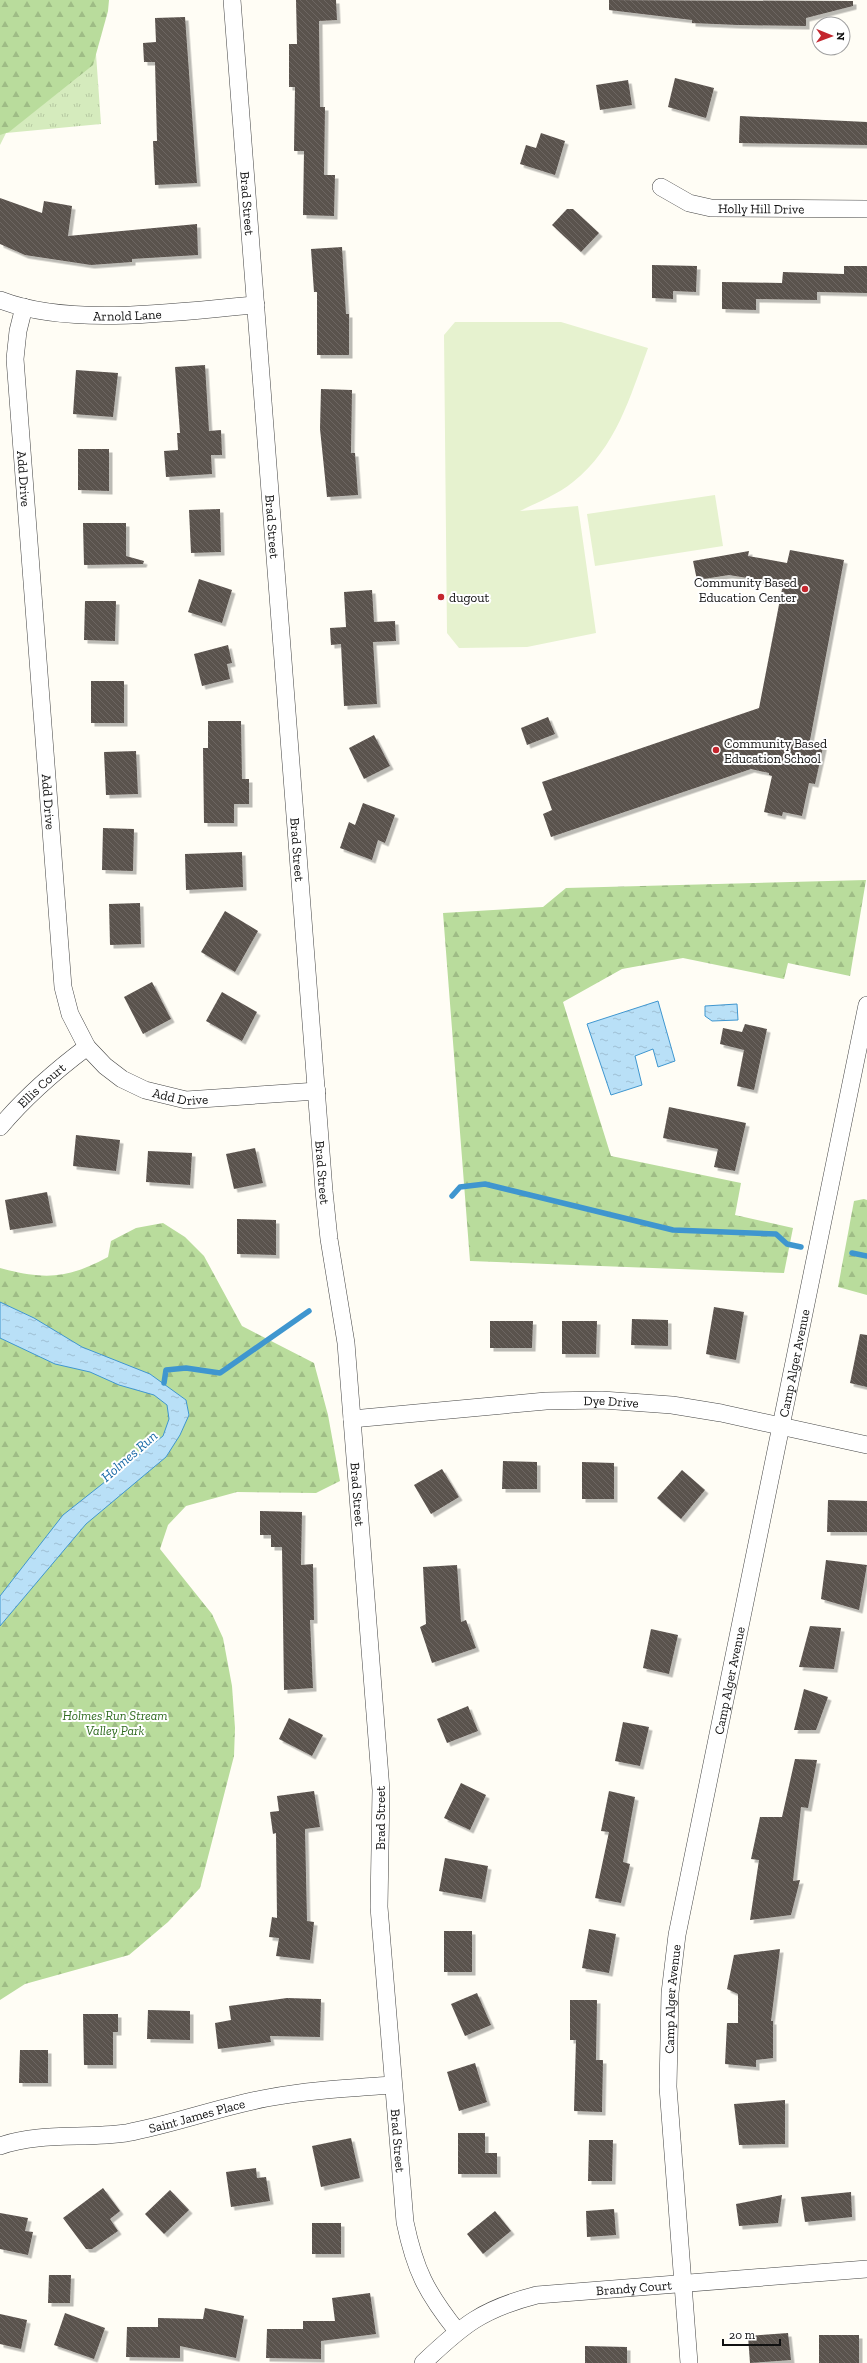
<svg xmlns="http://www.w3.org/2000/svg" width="867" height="2363" viewBox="0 0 867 2363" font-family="'Zilla Slab',serif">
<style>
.grass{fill:url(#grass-tufts)}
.forest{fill:url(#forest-firs)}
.pitch{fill:#e6f2cf}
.water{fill:url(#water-ripples);stroke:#3f96cf}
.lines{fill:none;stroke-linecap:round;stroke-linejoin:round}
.stream{stroke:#3f96cf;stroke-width:5.5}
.building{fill:url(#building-back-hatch);filter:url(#shadow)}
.minor-casing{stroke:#444;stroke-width:18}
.minor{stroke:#fff;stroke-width:17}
.poi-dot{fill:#c4262e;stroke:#fff;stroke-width:1.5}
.labels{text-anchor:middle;stroke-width:4;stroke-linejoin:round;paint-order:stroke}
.street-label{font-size:13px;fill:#111;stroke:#fff}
.poi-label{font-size:13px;fill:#111;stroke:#fff;text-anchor:start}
.park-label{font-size:13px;font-style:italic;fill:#2f6b1f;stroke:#fff}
.water-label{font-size:14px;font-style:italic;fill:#1768a6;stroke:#fff}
</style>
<defs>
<pattern id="grass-tufts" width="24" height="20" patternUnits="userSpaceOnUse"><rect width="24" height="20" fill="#d5ebbd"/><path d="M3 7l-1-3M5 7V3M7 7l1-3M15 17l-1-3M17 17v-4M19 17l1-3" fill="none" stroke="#b6c8a1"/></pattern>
<pattern id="forest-firs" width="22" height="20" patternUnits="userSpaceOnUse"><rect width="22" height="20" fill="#b9dc9c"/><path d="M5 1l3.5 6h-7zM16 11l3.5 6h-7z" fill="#9ebc85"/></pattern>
<pattern id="water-ripples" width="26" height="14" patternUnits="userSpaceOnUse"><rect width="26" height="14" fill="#b9e0f7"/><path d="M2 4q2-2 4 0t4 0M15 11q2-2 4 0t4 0" fill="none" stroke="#9ebfd3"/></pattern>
<pattern id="building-back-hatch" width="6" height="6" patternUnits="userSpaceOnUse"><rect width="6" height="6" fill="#5a524d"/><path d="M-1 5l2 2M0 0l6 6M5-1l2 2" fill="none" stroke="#6d6662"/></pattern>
<filter id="shadow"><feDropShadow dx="3.5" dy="3.5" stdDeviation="0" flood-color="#0004"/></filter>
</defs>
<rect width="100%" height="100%" fill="#fffdf5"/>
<!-- grass -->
<path class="grass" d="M 0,0 L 93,12 L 101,124 L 6,133 L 0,145 Z"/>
<!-- forest -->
<g class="forest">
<path d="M 0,0 L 109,0 L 108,11 L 93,65 L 9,132 L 0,135 Z"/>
<path d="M 866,880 L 850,976 L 788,963 L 784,979 L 683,958 L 622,969 L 563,1002 L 611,1156 L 741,1183 L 735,1215 L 793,1228 L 784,1273 L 470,1261 L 443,913 L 543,907 L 566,888 Z"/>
<path d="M 864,1199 L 867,1200 L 867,1295 L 838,1287 L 854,1201 Z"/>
<path d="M 163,1223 L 185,1237 L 204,1256 L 242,1326 L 314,1363 L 328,1415 L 340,1481 L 316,1493 L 237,1492 L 186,1506 L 168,1525 L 160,1549 L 212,1614 L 223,1638 L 232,1686 L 235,1728 L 234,1756 L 200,1888 L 168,1922 L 129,1955 L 25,1984 L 0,2000 L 0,1268 C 45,1280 67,1279 108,1257 L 111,1241 L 136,1228 Z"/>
</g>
<!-- pitch -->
<g class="pitch">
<path d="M 455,322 L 561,322 L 648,348 C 630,397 616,448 573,482 C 557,495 538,502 520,511 L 578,506 L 596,633 L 527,647 L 459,648 L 447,633 L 444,335 Z"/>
<path d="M 715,495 L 723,546 L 595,566 L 587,514 Z"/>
</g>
<!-- water -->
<g class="water">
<path d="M 658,1001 L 675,1061 L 658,1067 L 653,1049 L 635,1056 L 642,1085 L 611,1095 L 587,1024 Z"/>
<path d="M 737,1004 L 738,1020 L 712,1021 L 705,1016 L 705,1006 Z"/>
<path d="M 0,1302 L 34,1318 L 82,1347 L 150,1374 L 186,1400 L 189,1415 L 180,1435 L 166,1457 L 86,1524 L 0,1626 L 0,1596 L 63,1515 L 163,1436 L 169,1419 L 167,1405 L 154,1395 L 119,1385 L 90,1372 L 55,1364 L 0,1338 Z"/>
</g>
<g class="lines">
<!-- stream -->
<g class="stream">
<path d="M 452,1196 L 460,1187 L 485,1184 L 673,1230 L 776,1234 L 787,1244 L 801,1247"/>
<path d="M 852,1253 L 867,1256"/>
<path d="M 164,1383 L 166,1370 L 186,1368 L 220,1373 L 309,1311"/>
</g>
</g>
<!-- building -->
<g class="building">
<path d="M 296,0 L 336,0 L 337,20 L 319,21 L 320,107 L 325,107 L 324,175 L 335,175 L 334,216 L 303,215 L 304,151 L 294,151 L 295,87 L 289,87 L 289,44 L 297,44 Z"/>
<path d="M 609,0 L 853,1 L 853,6 L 806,18 L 806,26 L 738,25 L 692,23 L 692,20 L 609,10 Z"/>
<path d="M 185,17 L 197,183 L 155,185 L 153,141 L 157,141 L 155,62 L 144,62 L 143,43 L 156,42 L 155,18 Z"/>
<path d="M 675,78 L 714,88 L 706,118 L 668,107 Z"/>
<path d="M 628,80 L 632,105 L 600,110 L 596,85 Z"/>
<path d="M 740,116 L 867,122 L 867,145 L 739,143 Z"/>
<path d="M 541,133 L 565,141 L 555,175 L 520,164 L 526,145 L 536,148 Z"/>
<path d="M 0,198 L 42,213 L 44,201 L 72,206 L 68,236 L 197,224 L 198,255 L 132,259 L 132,262 L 91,265 L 25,255 L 0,244 Z"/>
<path d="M 567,209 L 573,209 L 599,233 L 581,252 L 552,225 Z"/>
<path d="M 342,247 L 346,314 L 349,314 L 349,355 L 317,355 L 317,292 L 314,292 L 311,249 Z"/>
<path d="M 652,265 L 697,266 L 696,292 L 673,291 L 673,299 L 652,298 Z"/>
<path d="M 844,266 L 867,266 L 867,293 L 817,292 L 817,300 L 756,299 L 756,310 L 722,309 L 722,282 L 782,283 L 783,272 L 844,274 Z"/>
<path d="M 205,365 L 209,431 L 221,430 L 222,455 L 211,455 L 212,474 L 166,477 L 164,451 L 178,450 L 177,433 L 180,433 L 175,367 Z"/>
<path d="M 76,370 L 118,373 L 113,417 L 73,414 Z"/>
<path d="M 321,389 L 352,390 L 351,453 L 355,453 L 358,495 L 327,497 L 320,429 Z"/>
<path d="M 78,449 L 109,449 L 109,491 L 78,490 Z"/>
<path d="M 220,509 L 221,552 L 191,553 L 189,510 Z"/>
<path d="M 83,523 L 126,523 L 126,556 L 144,561 L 143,564 L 84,565 Z"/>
<path d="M 790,550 L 844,560 L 810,740 L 824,743 L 815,784 L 809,783 L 802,816 L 783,812 L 782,816 L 764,812 L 772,776 L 769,775 L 769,773 L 751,769 L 551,837 L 543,814 L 552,810 L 542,782 L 759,708 L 783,584 L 729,575 L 697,580 L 693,561 L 749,551 L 748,556 L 787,563 Z"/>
<path d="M 199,579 L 232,590 L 222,623 L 188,612 Z"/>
<path d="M 372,590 L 374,622 L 395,621 L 396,641 L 373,642 L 377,704 L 344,706 L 341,644 L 331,645 L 330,628 L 346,627 L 344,592 Z"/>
<path d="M 85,601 L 116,601 L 115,641 L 84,640 Z"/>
<path d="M 228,645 L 232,663 L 227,664 L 230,679 L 202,686 L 194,654 Z"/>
<rect x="91" y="681" width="33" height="42"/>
<path d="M 548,717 L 555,734 L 527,745 L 521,728 Z"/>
<path d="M 208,721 L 241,721 L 242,779 L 249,779 L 249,804 L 234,804 L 234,823 L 204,823 L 203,748 L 208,748 Z"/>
<path d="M 374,735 L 390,766 L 364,779 L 349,748 Z"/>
<path d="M 136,751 L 138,794 L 106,795 L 104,752 Z"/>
<path d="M 363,803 L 395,815 L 385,843 L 378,840 L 372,860 L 340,848 L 349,822 L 355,825 Z"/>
<path d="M 103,828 L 134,829 L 133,871 L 102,870 Z"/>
<path d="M 242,852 L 243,887 L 186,890 L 185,854 Z"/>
<path d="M 140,903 L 141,944 L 110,945 L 109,904 Z"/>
<path d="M 225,911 L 258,931 L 235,972 L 201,952 Z"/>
<path d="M 152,982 L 171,1019 L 143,1034 L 124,997 Z"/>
<path d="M 222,992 L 257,1012 L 242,1041 L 206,1021 Z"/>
<path d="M 745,1024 L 767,1029 L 754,1090 L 737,1086 L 744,1050 L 720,1044 L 723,1028 L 742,1032 Z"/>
<path d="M 669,1107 L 746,1123 L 735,1171 L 714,1167 L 718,1149 L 663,1138 Z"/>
<path d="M 76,1135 L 120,1140 L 116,1171 L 73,1166 Z"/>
<path d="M 255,1148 L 263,1183 L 234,1189 L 226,1154 Z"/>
<path d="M 148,1151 L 192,1153 L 190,1185 L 146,1182 Z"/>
<path d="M 47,1192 L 53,1223 L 10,1230 L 5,1200 Z"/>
<path d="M 237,1219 L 276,1220 L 276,1255 L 237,1254 Z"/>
<path d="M 714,1307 L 744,1312 L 736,1360 L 706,1354 Z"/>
<path d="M 632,1319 L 668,1320 L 668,1346 L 631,1345 Z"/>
<path d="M 490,1321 L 533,1321 L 532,1348 L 490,1348 Z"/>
<path d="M 562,1321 L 597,1321 L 596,1354 L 562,1354 Z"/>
<path d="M 860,1334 L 867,1335 L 867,1387 L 850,1383 Z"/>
<path d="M 503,1461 L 537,1462 L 537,1489 L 502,1489 Z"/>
<path d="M 582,1462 L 614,1463 L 614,1499 L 582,1499 Z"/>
<path d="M 442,1469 L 459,1497 L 431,1514 L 414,1485 Z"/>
<path d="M 682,1470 L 705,1490 L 681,1519 L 657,1498 Z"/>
<path d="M 828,1500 L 867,1501 L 867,1532 L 827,1532 Z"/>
<path d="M 260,1511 L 302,1512 L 301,1565 L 313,1564 L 314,1620 L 310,1620 L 313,1688 L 284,1690 L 282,1547 L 271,1547 L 271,1535 L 260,1535 Z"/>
<path d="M 826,1560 L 867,1565 L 859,1610 L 821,1599 Z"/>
<path d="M 457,1565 L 461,1622 L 466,1620 L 476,1648 L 432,1663 L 420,1627 L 426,1624 L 423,1567 Z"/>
<path d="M 810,1626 L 841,1628 L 834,1669 L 799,1667 Z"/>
<path d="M 651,1629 L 678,1635 L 669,1674 L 643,1668 Z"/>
<path d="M 804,1689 L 828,1697 L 816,1730 L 794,1730 Z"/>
<path d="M 468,1706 L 478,1731 L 447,1743 L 437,1719 Z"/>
<path d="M 289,1718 L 323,1735 L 312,1756 L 279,1739 Z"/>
<path d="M 623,1722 L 649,1727 L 640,1766 L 615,1761 Z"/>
<path d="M 795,1759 L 817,1760 L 808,1808 L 801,1807 L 793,1881 L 800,1880 L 791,1915 L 750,1920 L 759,1860 L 751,1859 L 760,1817 L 782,1817 Z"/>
<path d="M 461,1783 L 486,1795 L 470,1830 L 444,1818 Z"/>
<path d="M 314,1791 L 320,1827 L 305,1829 L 307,1921 L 314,1922 L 310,1960 L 276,1956 L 279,1938 L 269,1937 L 272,1917 L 277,1918 L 276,1833 L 273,1834 L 270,1812 L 279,1811 L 277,1796 Z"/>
<path d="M 609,1791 L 635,1797 L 623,1862 L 630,1864 L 621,1903 L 595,1898 L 609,1832 L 601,1831 Z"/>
<path d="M 445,1858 L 488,1866 L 482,1899 L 439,1891 Z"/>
<path d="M 589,1929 L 616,1934 L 609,1973 L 582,1968 Z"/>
<rect x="444" y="1931" width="28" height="41"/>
<path d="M 780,1949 L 771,2021 L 773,2021 L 773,2058 L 756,2060 L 756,2067 L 725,2064 L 727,2023 L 738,2023 L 738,1994 L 727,1989 L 734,1955 Z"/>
<path d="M 477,1993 L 491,2025 L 465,2036 L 451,2004 Z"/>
<path d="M 287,1998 L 321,1999 L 320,2037 L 270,2036 L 271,2042 L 218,2049 L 215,2023 L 231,2020 L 229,2006 Z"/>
<path d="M 570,2000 L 597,2000 L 596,2060 L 603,2060 L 602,2112 L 574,2111 L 576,2040 L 570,2040 Z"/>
<path d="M 148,2010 L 190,2011 L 190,2040 L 147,2039 Z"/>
<path d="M 83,2014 L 118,2014 L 118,2032 L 113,2032 L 113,2065 L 84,2065 Z"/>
<path d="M 20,2050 L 48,2050 L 48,2083 L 19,2083 Z"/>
<path d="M 475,2063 L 487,2102 L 459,2111 L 447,2072 Z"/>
<path d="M 785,2100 L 785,2144 L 739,2145 L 734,2104 Z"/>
<path d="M 458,2133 L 485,2133 L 485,2153 L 497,2153 L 497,2174 L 458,2174 Z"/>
<path d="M 351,2138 L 360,2178 L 321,2187 L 312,2146 Z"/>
<path d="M 589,2140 L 613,2140 L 612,2181 L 588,2181 Z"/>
<path d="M 256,2168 L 257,2178 L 266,2177 L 270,2201 L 231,2207 L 226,2172 Z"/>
<path d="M 103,2188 L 120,2211 L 110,2219 L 118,2231 L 92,2249 L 86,2249 L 63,2218 Z"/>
<path d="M 170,2190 L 189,2210 L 164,2234 L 145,2214 Z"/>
<path d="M 851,2192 L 852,2217 L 805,2222 L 801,2197 Z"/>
<path d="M 782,2195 L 778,2223 L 739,2226 L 736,2204 Z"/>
<path d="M 614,2209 L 616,2235 L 587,2237 L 586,2211 Z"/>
<path d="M 495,2211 L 511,2231 L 483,2254 L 467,2234 Z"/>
<path d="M 0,2213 L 28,2218 L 25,2231 L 33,2232 L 28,2255 L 0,2249 Z"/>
<rect x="312" y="2223" width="29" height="31"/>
<path d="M 49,2275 L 71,2275 L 70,2303 L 48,2303 Z"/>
<path d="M 370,2293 L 376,2334 L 321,2341 L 321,2359 L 266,2358 L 267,2329 L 303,2329 L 303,2321 L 335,2321 L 332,2298 Z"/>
<path d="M 205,2308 L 244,2316 L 236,2358 L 180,2346 L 180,2358 L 126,2357 L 127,2327 L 158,2327 L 158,2318 L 203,2319 Z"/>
<path d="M 65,2313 L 105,2328 L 94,2359 L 54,2345 Z"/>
<path d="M 0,2314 L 27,2320 L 21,2349 L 0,2344 Z"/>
<path d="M 788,2333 L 791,2360 L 750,2363 L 748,2336 Z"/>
<rect x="819" y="2335" width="40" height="28"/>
<path d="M 585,2346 L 627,2347 L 627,2363 L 585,2363 Z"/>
</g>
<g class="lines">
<!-- minor casing -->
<g class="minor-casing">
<g id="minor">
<path id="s1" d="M 232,0 L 324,1191 L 329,1239 L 346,1343 L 352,1419 L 381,1790 L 379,1907 L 405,2222 C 415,2270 426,2292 457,2331"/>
<path id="s2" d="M 661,187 L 689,203 L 711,208 L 867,209"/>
<path id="s3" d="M 0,300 C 72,328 180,311 256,305"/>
<path id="s4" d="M 24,307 L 18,331 L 15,359 L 63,987 L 70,1014 L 87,1047 L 105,1066 L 122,1079 L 145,1090 L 186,1100 L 317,1091"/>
<path id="s5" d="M 0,1127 C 26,1096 55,1071 87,1047"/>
<path id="s6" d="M 352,1419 L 546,1401 L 602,1400 L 672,1405 L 721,1413 L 867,1445"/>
<path id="s7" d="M 0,2146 C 39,2132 85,2139 126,2133 C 174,2124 219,2107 267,2098 C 309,2090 351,2088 393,2085"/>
<path id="s8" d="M 423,2363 C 463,2325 482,2309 537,2295 L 867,2269"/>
<path id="s9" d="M 689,2363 L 668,2087 L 670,1993 L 677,1935 L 867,1005"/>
</g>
</g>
<!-- minor -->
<use href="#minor" class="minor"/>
</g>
<!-- markers -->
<g class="poi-dot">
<circle cx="805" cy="589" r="4"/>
<circle cx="441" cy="597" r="4"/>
<circle cx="716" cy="750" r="4"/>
</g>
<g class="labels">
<!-- street labels -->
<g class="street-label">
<text dy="5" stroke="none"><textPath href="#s1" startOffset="204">Brad Street</textPath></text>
<text dy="5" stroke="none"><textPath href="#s2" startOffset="105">Holly Hill Drive</textPath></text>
<text dy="5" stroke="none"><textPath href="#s3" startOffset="129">Arnold Lane</textPath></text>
<text dy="5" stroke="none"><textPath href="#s4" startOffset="173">Add Drive</textPath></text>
<text dy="5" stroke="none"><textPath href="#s1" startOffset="528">Brad Street</textPath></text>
<text dy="5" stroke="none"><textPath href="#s4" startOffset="497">Add Drive</textPath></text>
<text dy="5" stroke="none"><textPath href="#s1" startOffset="852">Brad Street</textPath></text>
<text dy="5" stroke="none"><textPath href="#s5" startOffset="59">Ellis Court</textPath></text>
<text dy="5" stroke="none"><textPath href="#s4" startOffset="857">Add Drive</textPath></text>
<text dy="5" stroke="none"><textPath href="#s1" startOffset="1176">Brad Street</textPath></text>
<text dy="5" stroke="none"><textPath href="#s9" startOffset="1013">Camp Alger Avenue</textPath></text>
<text dy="5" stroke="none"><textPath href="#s6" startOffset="260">Dye Drive</textPath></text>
<text dy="5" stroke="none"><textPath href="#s1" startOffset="1500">Brad Street</textPath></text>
<text dy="5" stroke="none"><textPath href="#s9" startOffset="689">Camp Alger Avenue</textPath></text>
<text transform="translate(380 1818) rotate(-90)" y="5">Brad Street</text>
<text dy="5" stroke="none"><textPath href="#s9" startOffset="365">Camp Alger Avenue</textPath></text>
<text dy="5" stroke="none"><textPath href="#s7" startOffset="200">Saint James Place</textPath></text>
<text dy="5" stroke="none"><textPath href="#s1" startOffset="2148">Brad Street</textPath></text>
<text dy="5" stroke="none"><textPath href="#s8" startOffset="232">Brandy Court</textPath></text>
</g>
<!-- poi labels -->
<g class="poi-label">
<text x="797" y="587" text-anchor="end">Community Based<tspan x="797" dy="15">Education Center</tspan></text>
<text x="449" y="602">dugout</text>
<text x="724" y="748">Community Based<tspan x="724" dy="15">Education School</tspan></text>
</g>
<!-- park labels -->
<g class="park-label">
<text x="115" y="1720">Holmes Run Stream<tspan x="115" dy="15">Valley Park</tspan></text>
</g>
<!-- water labels -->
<g class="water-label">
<text transform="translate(129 1456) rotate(-41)" y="5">Holmes Run</text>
</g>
</g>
<!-- north arrow -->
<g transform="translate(831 36) rotate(91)"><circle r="19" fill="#ffffff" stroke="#a0a0a0"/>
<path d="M0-3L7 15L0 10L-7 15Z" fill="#c4262e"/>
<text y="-6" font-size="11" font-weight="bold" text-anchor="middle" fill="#111111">N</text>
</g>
<!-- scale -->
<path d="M723 2339v6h57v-6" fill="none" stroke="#111111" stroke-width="2"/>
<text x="729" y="2339" font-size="12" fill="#111111" stroke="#ffffff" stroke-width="3" paint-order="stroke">20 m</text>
</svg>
